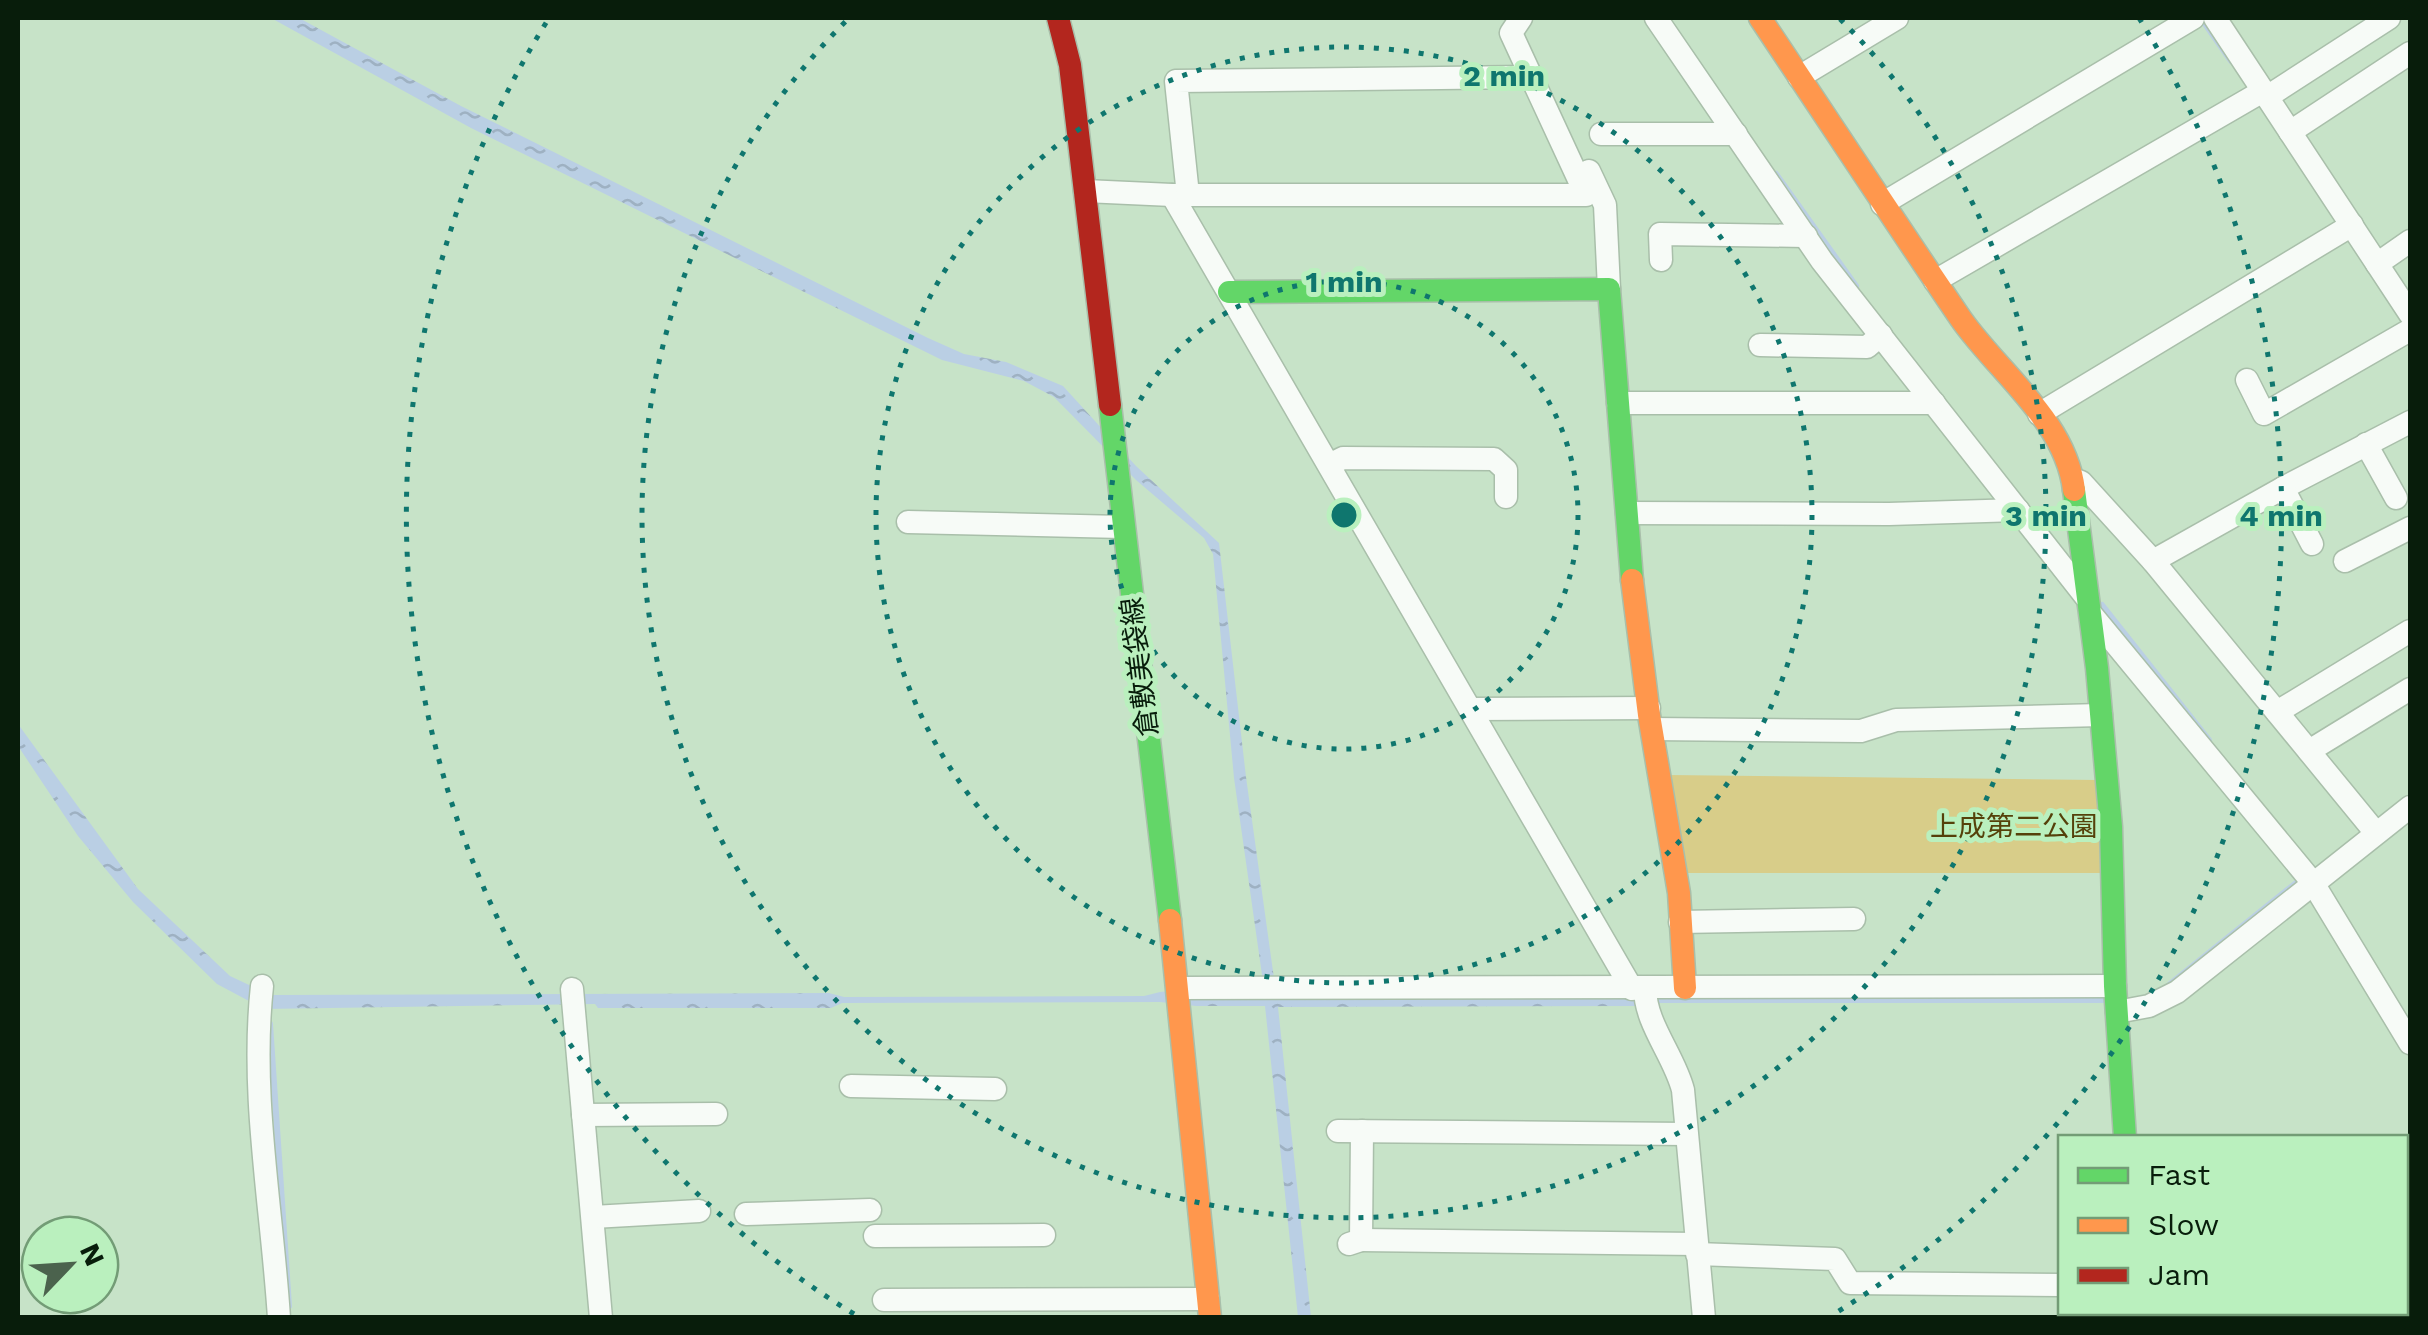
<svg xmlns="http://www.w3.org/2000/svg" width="2428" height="1335" viewBox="0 0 2428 1335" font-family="'Work Sans','Noto Sans JP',sans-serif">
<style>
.green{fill:#d8cd89}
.water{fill:url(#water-ripples)}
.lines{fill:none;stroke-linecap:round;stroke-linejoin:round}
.stream{stroke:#bacfe4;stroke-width:6}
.street-casing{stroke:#a9bfaa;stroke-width:25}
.fast-casing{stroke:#a9bfaa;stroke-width:25}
.slow-casing{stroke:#a9bfaa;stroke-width:25}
.jam-casing{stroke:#a9bfaa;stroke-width:25}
.street{stroke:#f7fbf7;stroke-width:22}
.fast{stroke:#63d668;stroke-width:22}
.slow{stroke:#ff974d;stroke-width:22}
.jam{stroke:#b3261e;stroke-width:22}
.ring{fill:none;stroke:#0f766e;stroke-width:5;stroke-dasharray:5 10}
.labels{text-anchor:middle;stroke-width:10;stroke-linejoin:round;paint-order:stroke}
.street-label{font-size:28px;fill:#081d0b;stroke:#baf0be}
.park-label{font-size:28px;fill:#55410a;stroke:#baf0be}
.centre{fill:#0f766e;stroke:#baf0be;stroke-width:5}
.ring-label{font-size:30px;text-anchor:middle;font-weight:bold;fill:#0f766e;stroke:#baf0be;stroke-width:10;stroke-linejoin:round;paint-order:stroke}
</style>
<defs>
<pattern id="water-ripples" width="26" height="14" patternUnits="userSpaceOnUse" patternTransform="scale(2.5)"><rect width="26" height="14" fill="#bacfe4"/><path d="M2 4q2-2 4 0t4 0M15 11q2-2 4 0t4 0" fill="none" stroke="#9eb1c2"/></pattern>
</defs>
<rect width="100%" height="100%" fill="#c7e3c8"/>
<!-- green -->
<path class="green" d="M 1668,775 L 2098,780 L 2100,873 L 1681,873 Z"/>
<!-- water -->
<path class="water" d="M 271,18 L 299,18 L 461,106 L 928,338 L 964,354 L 1006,362 L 1063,386 L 1136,466 L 1219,543 L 1246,777 L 1276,993 L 1633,995 L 1638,1006 L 1278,1007 L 1311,1317 L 1298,1317 L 1265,1006 L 1196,1006 L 1160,1002 L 842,1003 L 831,1008 L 598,1008 L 595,1004 L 264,1009 L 217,984 L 133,902 L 78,836 L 18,746 L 18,724 L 138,889 L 230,976 L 270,995 L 829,993 L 844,997 L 1144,996 L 1160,992 L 1263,982 L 1234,778 L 1213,554 L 1204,538 L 1136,480 L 1054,397 L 1024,381 L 942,360 L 471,128 Z"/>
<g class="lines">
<!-- stream -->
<g class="stream">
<path d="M 2201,18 L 2231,61"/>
<path d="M 1776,174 L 1856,286"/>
<path d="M 2102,605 L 2209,740"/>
<path d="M 2170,984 L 2301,879"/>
<path d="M 1653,1000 L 2106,1000"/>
<path d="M 270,1024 L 289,1306"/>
</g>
<!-- street casing -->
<g class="street-casing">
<g id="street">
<path d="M 1656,18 L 1822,261 L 2086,597"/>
<path d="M 2215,18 L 2410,314"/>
<path d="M 1799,77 L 1897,18"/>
<path d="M 2267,97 L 2389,18"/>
<path d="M 2290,132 L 2410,53"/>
<path d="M 1601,134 L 1736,134"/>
<path d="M 1589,171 L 1605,205 L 1609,289"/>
<path d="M 1085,191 L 1172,195 L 1586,195 L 1511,33 L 1521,18"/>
<path d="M 1172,195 L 1632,989"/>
<path d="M 1188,195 L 1176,81 L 1530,77"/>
<path d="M 1882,204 L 2193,18"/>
<path d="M 1661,260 L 1660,234 L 1806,236"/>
<path d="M 2377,264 L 2410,241"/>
<path d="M 1935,281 L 2263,91"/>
<path d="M 1760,345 L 1867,347 L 1881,335"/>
<path d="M 2247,380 L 2264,414 L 2410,330"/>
<path d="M 1618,403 L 1934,403"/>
<path d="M 2039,414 L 2352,225"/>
<path d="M 2366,444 L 2396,498"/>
<path d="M 1329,465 L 1343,458 L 1494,459 L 1506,470 L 1506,497"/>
<path d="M 2073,479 L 2081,482 L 2153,561 L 2376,833"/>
<path d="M 2283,488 L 2410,422"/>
<path d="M 1627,513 L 1889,514 L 2018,510"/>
<path d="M 908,522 L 1122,527"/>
<path d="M 2153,561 L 2283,488 L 2312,544"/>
<path d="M 2345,561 L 2410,528"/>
<path d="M 2091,614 L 2313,883 L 2410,1043"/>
<path d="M 1470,709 L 1649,708"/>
<path d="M 2277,712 L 2410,631"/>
<path d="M 1652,729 L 1861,731 L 1896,720 L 2101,715"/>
<path d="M 2309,751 L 2410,689"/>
<path d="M 1680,922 L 1854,919"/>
<path d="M 262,986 C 250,1095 272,1208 279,1318"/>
<path d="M 1178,988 L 2115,986"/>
<path d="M 1645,988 C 1645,1024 1674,1055 1683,1090 L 1704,1318"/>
<path d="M 572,989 L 601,1318"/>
<path d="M 2117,1012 L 2149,1006 L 2177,992 L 2410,807"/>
<path d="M 851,1086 L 995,1089"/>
<path d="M 583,1115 L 716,1114"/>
<path d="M 1338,1131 L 1686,1134"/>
<path d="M 746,1214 L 870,1210"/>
<path d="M 593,1217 L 699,1211"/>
<path d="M 2406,1226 L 2410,1226"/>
<path d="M 875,1236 L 1044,1235"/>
<path d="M 1361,1240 L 1696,1244"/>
<path d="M 1349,1244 L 1361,1240 L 1362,1131"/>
<path d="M 1697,1254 L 1835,1259 L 1850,1283 L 2060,1285"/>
<path d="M 884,1300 L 1208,1299"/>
<path d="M 2135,1312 L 2135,1318"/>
<path d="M 2256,1312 L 2377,1313"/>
</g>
</g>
<!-- fast casing -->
<g class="fast-casing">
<g id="fast">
<path d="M 1229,292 L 1609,289 L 1632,580"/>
<path d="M 1110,405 L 1170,920"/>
<path d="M 2074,490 L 2097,668 L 2111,827 L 2115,986 L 2125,1138"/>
</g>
</g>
<!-- slow casing -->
<g class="slow-casing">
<g id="slow">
<path d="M 1760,18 C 1827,118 1893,219 1961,319 C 1998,372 2066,421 2074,490"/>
<path d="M 1632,580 L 1649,715 L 1679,893 L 1685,988"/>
<path d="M 1170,920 L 1210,1318"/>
</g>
</g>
<!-- jam casing -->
<g class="jam-casing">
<path id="jam" d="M 1058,18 L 1070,65 L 1110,405"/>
</g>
<!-- street -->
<use href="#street" class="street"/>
<!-- fast -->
<use href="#fast" class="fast"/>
<!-- slow -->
<use href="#slow" class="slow"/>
<!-- jam -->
<use href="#jam" class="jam"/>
</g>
<!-- distance rings -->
<g class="ring">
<circle cx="1344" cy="515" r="234"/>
<circle cx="1344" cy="515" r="468"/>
<path d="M1840 19A702 702 0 1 1 848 19"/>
<path d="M854 1314A937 937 0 0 1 549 18M2139 18A937 937 0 0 1 1834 1314"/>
</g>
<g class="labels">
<!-- street labels -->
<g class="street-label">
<text transform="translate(1139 667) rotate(-97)" y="10">倉敷美袋線</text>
</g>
<!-- park labels -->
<g class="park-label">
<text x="2014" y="836">上成第二公園</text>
</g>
</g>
<circle cx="1344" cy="515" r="15" class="centre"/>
<g class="ring-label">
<text x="1504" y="86">2 min</text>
<text x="1344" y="292">1 min</text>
<text x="2046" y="526">3 min</text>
<text x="2281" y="526">4 min</text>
</g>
<!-- border -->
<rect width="2428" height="1335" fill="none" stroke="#081d0b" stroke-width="40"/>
<!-- legend -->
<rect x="2058" y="1135" width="350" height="180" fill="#baf0be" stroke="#739c76" stroke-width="2.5"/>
<rect x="2078" y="1168" width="50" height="15" fill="#63d668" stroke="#739c76" stroke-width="2.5"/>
<text x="2148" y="1185" font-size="30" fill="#081d0b">Fast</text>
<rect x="2078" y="1218" width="50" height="15" fill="#ff974d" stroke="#739c76" stroke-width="2.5"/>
<text x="2148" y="1235" font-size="30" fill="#081d0b">Slow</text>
<rect x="2078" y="1268" width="50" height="15" fill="#b3261e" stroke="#739c76" stroke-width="2.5"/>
<text x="2148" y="1285" font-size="30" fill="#081d0b">Jam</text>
<!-- north arrow -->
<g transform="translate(70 1265) rotate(65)"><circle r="48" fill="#baf0be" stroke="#739c76" stroke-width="2.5"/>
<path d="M0-8L18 38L0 25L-18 38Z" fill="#4b624d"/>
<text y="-15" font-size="28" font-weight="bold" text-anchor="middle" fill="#081d0b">N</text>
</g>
</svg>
